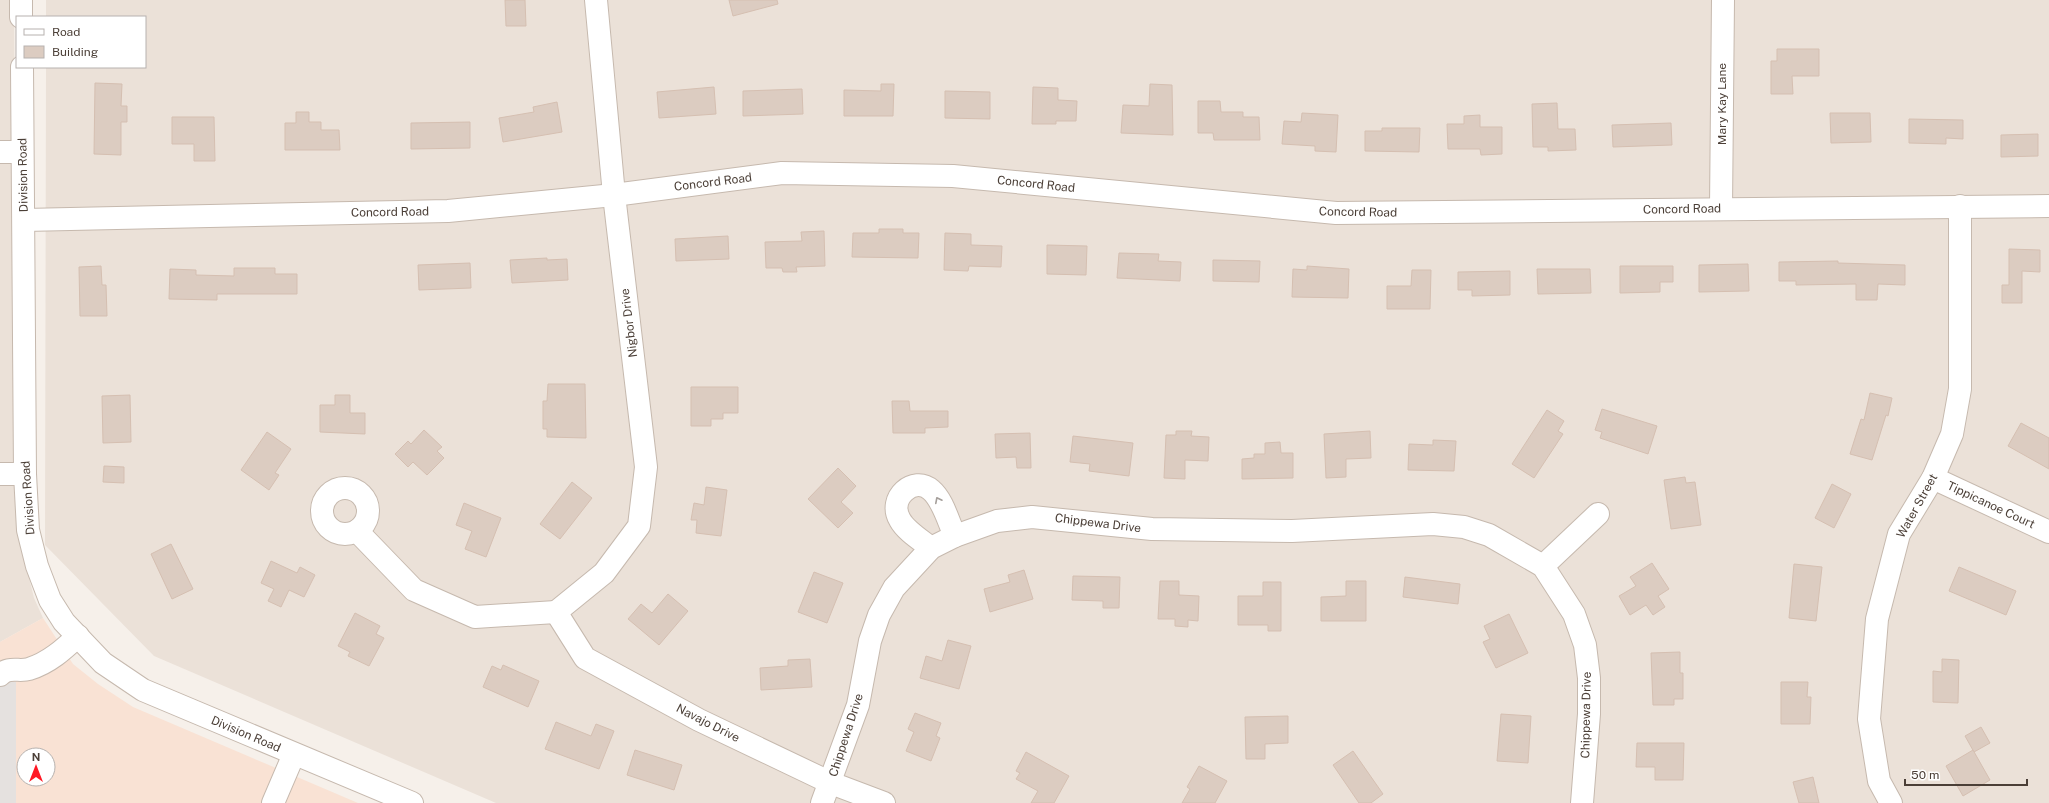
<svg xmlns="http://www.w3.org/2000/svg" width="2049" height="803" viewBox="0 0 2049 803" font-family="'Public Sans',sans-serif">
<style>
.residential{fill:#ebe1d8}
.commercial{fill:#f9e2d4;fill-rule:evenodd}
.parking{fill:#e5e1df}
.building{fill:#dcccc1;stroke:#d5bfb1}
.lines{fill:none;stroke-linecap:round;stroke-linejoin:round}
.minor-casing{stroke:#c6b9ae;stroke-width:24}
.minor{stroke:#fff;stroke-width:22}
.oneway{stroke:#a59f9b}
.labels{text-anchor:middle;stroke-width:4;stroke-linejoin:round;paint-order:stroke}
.street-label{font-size:12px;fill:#4b3f37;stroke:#fff}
</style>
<rect width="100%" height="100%" fill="#f6f0ea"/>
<!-- residential -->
<g class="residential">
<path d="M 0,0 L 14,0 L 16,324 L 22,549 L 34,598 L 43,618 L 0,642 Z"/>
<path d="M 46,0 L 2049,0 L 2049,803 L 496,803 L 154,656 L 45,545 L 46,67 L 145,67 L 145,17 L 46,17 Z"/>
</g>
<!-- commercial -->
<path class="commercial" d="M 43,618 L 73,664 L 98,684 L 133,707 L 358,803 L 0,803 L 0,642 ZM 24,755 L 48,755 L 48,779 L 24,779 Z"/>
<!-- parking -->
<rect class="parking" x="0" y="682" width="16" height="121"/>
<!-- building -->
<g class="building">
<path d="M 505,0 L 525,0 L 526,26 L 506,26 Z"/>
<path d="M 729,0 L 777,0 L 778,4 L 733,16 Z"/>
<path d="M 1777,49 L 1819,49 L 1819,76 L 1792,76 L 1793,94 L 1771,94 L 1771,61 L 1777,61 Z"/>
<path d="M 95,83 L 122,84 L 121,106 L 127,106 L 127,122 L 121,122 L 121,155 L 94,154 Z"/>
<path d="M 881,84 L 894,84 L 893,116 L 844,116 L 844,90 L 881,91 Z"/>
<path d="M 1150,84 L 1172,85 L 1173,135 L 1121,133 L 1123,105 L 1149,106 Z"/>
<path d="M 714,87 L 716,114 L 659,118 L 657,92 Z"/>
<path d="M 1033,87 L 1058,88 L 1058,100 L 1077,101 L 1076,121 L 1056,121 L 1056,124 L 1032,124 Z"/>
<path d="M 802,89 L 803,114 L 743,116 L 743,91 Z"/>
<path d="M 945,91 L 990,92 L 990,119 L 945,118 Z"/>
<path d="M 1198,101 L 1220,101 L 1221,112 L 1243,112 L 1243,117 L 1259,117 L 1260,140 L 1214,140 L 1213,133 L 1198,133 Z"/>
<path d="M 557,102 L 562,132 L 503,142 L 499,118 L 534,112 L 533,107 Z"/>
<path d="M 1557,103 L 1558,129 L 1575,129 L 1576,150 L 1548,151 L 1548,147 L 1533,147 L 1532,104 Z"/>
<path d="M 296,112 L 309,112 L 309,122 L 321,122 L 321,130 L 339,130 L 340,150 L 285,150 L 285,123 L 296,123 Z"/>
<path d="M 1302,113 L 1338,115 L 1336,152 L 1315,151 L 1315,146 L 1282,144 L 1284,121 L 1301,122 Z"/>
<path d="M 1830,113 L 1870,113 L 1871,142 L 1831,143 Z"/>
<path d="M 1480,115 L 1480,127 L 1502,127 L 1502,154 L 1481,155 L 1480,149 L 1448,149 L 1447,124 L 1464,124 L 1464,116 Z"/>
<path d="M 172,117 L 214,117 L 215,161 L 194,161 L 194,144 L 172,144 Z"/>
<path d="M 1909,119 L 1963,120 L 1963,139 L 1946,138 L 1946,144 L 1909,143 Z"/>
<path d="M 470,122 L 470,148 L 411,149 L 411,123 Z"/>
<path d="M 1671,123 L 1672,145 L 1613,147 L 1612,125 Z"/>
<path d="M 1382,128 L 1420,128 L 1419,152 L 1365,151 L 1365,131 L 1382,131 Z"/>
<path d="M 2038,134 L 2038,156 L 2001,157 L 2001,135 Z"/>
<path d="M 879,229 L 903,229 L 903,233 L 919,233 L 918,258 L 852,257 L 853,233 L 879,233 Z"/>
<path d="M 824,231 L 825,266 L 796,267 L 797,272 L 783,272 L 782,268 L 766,268 L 765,242 L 802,241 L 801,232 Z"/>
<path d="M 945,233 L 971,234 L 971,245 L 1002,246 L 1001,267 L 969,266 L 968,271 L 944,270 Z"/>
<path d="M 728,236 L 729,259 L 676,261 L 675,239 Z"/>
<path d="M 1047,245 L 1087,246 L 1086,275 L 1047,274 Z"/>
<path d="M 2009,249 L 2040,250 L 2040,272 L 2022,271 L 2022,303 L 2002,303 L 2002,285 L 2009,285 Z"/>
<path d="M 1119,253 L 1159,254 L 1158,261 L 1181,262 L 1180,281 L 1117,278 Z"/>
<path d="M 547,258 L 547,260 L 567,259 L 568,280 L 512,283 L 510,260 Z"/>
<path d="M 1213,260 L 1260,261 L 1259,282 L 1213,281 Z"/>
<path d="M 1838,261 L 1838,263 L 1905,265 L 1905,285 L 1878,284 L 1877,300 L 1856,300 L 1856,284 L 1796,285 L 1796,281 L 1779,281 L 1779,262 Z"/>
<path d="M 470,263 L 471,288 L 419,290 L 418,265 Z"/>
<path d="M 1748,264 L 1749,291 L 1699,292 L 1699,265 Z"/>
<path d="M 101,266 L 102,285 L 106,285 L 107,316 L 80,316 L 79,267 Z"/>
<path d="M 1307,266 L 1349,269 L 1348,298 L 1292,297 L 1293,269 L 1307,270 Z"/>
<path d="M 1620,266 L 1673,266 L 1673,282 L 1660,282 L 1660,292 L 1620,293 Z"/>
<path d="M 234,268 L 275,268 L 275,274 L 297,274 L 297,294 L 217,294 L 217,300 L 169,299 L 170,269 L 196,270 L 196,275 L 234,276 Z"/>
<path d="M 1537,269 L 1590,269 L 1591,293 L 1538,294 Z"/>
<path d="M 1412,270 L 1431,270 L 1430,309 L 1387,309 L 1387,286 L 1411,286 Z"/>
<path d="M 1510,271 L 1510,295 L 1472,296 L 1472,290 L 1458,290 L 1458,272 Z"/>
<path d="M 548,384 L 585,384 L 586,438 L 547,437 L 547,429 L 543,429 L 543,401 L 547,401 Z"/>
<path d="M 691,387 L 738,387 L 738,413 L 723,413 L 723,419 L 711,419 L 711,426 L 691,426 Z"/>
<path d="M 1870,393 L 1892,398 L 1888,416 L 1886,415 L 1872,460 L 1850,454 L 1861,419 L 1864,420 Z"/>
<path d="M 130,395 L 131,442 L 103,443 L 102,396 Z"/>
<path d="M 335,395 L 350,395 L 350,413 L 365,413 L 365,434 L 320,432 L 320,405 L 335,405 Z"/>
<path d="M 892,401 L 909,401 L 910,411 L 948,411 L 948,427 L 925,428 L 925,433 L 893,433 Z"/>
<path d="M 1602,409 L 1657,426 L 1648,454 L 1600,438 L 1602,432 L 1595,430 Z"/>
<path d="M 1547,410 L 1564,421 L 1558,431 L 1563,434 L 1534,478 L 1512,464 Z"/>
<path d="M 2021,423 L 2049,438 L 2049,469 L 2008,446 Z"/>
<path d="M 424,430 L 442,447 L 437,451 L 444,458 L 427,475 L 413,462 L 408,467 L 395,454 L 408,441 L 411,444 Z"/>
<path d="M 1176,431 L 1192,431 L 1191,436 L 1209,437 L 1208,461 L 1185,460 L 1185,479 L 1164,478 L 1166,435 L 1176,435 Z"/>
<path d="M 1370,431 L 1371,458 L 1346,459 L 1346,477 L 1326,478 L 1324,434 Z"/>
<path d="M 267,432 L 291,449 L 275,473 L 279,475 L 269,490 L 241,470 Z"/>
<path d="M 1030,433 L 1031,468 L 1017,468 L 1016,457 L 996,458 L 995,434 Z"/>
<path d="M 1073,436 L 1133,443 L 1129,476 L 1089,471 L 1090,464 L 1070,462 Z"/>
<path d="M 1433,440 L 1456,441 L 1454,471 L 1408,470 L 1409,444 L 1433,445 Z"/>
<path d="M 1280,442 L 1281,453 L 1293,453 L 1293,478 L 1242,479 L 1242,459 L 1254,458 L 1254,454 L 1265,454 L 1265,443 Z"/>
<path d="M 104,466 L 124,467 L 124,483 L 103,482 Z"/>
<path d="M 838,468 L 856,486 L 841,502 L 853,513 L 838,528 L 808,499 Z"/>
<path d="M 1685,477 L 1686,483 L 1695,482 L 1701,525 L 1671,529 L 1664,480 Z"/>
<path d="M 572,482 L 592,498 L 560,539 L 540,524 Z"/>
<path d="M 1832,484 L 1851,494 L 1834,528 L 1815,518 Z"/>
<path d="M 706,487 L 727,490 L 721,536 L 696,533 L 697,520 L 691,520 L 694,503 L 704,505 Z"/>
<path d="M 464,503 L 501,518 L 486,557 L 465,549 L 472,531 L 456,525 Z"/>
<path d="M 171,544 L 193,589 L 172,599 L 151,554 Z"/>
<path d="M 271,561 L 297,573 L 300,567 L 315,575 L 304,597 L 289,590 L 281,607 L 268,601 L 274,589 L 261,583 Z"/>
<path d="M 1652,563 L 1669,589 L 1658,596 L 1665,607 L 1653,615 L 1646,605 L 1630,615 L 1619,596 L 1636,586 L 1630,577 Z"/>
<path d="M 1794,564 L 1822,567 L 1816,621 L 1789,618 Z"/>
<path d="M 1959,567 L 2016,591 L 2006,615 L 1949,591 Z"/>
<path d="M 1024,570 L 1033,599 L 990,612 L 984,589 L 1010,582 L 1008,575 Z"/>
<path d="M 814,572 L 843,583 L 827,623 L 798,612 Z"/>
<path d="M 1073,576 L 1120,577 L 1119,608 L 1103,608 L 1103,601 L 1072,600 Z"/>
<path d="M 1405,577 L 1460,584 L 1458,604 L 1403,597 Z"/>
<path d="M 1160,581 L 1179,581 L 1179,595 L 1199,596 L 1198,621 L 1188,620 L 1188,627 L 1175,626 L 1175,619 L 1158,619 Z"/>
<path d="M 1346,581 L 1366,581 L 1366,621 L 1321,621 L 1321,597 L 1346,596 Z"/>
<path d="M 1263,582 L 1281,582 L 1281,631 L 1268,631 L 1268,625 L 1238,625 L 1238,596 L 1263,596 Z"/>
<path d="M 668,594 L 688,611 L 659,645 L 628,619 L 641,604 L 652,613 Z"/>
<path d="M 355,613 L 380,626 L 376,634 L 384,638 L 369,666 L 348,656 L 350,652 L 338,646 Z"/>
<path d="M 1509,614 L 1528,653 L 1496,668 L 1483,642 L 1490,639 L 1484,626 Z"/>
<path d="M 948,640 L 971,646 L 959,689 L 920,678 L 926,656 L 942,661 Z"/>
<path d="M 1680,652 L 1680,673 L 1683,673 L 1683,699 L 1674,699 L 1674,705 L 1653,705 L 1651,653 Z"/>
<path d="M 810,659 L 812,687 L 761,690 L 760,668 L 788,666 L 788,660 Z"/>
<path d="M 1942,659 L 1959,660 L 1958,703 L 1933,702 L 1933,671 L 1942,672 Z"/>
<path d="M 503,665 L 539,681 L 528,707 L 483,687 L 492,666 L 501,670 Z"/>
<path d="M 1781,682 L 1808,682 L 1807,697 L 1811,697 L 1810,724 L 1781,724 Z"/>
<path d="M 915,713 L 941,723 L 936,736 L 940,738 L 931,761 L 906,751 L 914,732 L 908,729 Z"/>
<path d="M 1501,714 L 1531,716 L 1528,763 L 1497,761 Z"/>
<path d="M 1288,716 L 1288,743 L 1265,744 L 1265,759 L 1246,759 L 1245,717 Z"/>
<path d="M 556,722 L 591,736 L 596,724 L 614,731 L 599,769 L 545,749 Z"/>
<path d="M 1981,727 L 1990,743 L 1974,752 L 1965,736 Z"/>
<path d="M 1637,743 L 1684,743 L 1683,780 L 1655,780 L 1655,767 L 1636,767 Z"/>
<path d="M 635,750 L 682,765 L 674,790 L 627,775 Z"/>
<path d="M 1973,750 L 1990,780 L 1963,796 L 1946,766 Z"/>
<path d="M 1353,751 L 1383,794 L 1371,803 L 1359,803 L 1333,765 Z"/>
<path d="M 1026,752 L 1069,776 L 1054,803 L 1031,803 L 1038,791 L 1016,779 L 1020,773 L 1016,771 Z"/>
<path d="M 1199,766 L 1227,781 L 1215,803 L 1182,803 L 1190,789 L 1187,787 Z"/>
<path d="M 1813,777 L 1819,803 L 1799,803 L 1793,782 Z"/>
</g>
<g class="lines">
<!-- minor casing -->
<g class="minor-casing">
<g id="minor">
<path d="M 21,0 L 21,17"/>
<path d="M 22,67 L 25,474 L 28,530 L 37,566 L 50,600 L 64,622 L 103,663 L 143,690 L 412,803"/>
<path d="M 0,152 L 22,152"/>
<path d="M 1721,208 L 1723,0"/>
<path d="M 24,220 L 448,211 L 614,195 L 782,173 L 953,176 L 1336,213 L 2049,206"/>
<path d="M 0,474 L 25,474"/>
<path d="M 1933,478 L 2049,532"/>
<circle cx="345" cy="511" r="23"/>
<path d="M 357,531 L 414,590 L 475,617 L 556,612"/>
<path d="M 931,548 C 921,540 906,531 900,520 C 887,498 914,475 931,490 C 943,500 948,521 955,536"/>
<path d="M 1543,566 L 1598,514"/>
<path d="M 556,612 L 604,573 L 639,526 L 646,467 L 614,195 L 596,0"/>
<path d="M 556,612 L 585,658 L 699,720 L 831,783 L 884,803"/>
<path d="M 0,675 C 9,666 19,672 29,669 C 49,663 64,649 78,636"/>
<path d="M 273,803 L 294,754"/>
<path d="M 822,803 L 858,705 L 870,641 L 879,615 L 894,588 L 931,548 L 955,536 L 997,521 L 1032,517 L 1152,529 L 1292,531 L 1433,524 L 1464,527 L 1489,535 L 1543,566 L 1574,614 L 1585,645 L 1589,678 L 1589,714 L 1582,803"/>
<path d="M 1891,803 L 1879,781 L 1869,719 L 1877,619 L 1899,534 L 1933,478 L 1952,434 L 1960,389 L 1960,206"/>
</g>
</g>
<!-- minor -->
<use href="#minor" class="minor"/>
</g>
<!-- one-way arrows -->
<defs><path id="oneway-chevron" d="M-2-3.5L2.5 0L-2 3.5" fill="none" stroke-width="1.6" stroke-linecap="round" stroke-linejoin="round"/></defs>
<use class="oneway" href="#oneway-chevron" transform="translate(938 500) rotate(-117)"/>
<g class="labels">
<!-- street labels -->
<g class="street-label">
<text transform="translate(1722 104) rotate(-90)" y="4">Mary Kay Lane</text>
<text transform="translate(23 175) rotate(-91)" y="4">Division Road</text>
<text transform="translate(713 182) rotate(-7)" y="4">Concord Road</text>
<text transform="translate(1036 184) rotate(6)" y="4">Concord Road</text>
<text transform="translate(1682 209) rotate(-1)" y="4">Concord Road</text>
<text transform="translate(390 212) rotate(-1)" y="4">Concord Road</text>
<text transform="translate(1358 212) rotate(1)" y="4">Concord Road</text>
<text transform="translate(629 323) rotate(-97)" y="4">Nigbor Drive</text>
<text transform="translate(28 498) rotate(-94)" y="4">Division Road</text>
<text transform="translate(1991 505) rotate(25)" y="4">Tippicanoe Court</text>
<text transform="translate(1917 506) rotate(-61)" y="4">Water Street</text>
<text transform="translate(1098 523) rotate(7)" y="4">Chippewa Drive</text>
<text transform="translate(1586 715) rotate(-89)" y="4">Chippewa Drive</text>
<text transform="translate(708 723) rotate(27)" y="4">Navajo Drive</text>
<text transform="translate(246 734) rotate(23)" y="4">Division Road</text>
<text transform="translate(846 735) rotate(-72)" y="4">Chippewa Drive</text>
</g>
</g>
<!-- legend -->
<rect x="16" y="16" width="130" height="52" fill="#ffffff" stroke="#b7b2af"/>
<rect x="24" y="29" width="20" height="6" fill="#ffffff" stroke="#b7b2af"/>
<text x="52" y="36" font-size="12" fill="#4b3f37">Road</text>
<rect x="24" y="46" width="20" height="12" fill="#dcccc1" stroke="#b7b2af"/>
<text x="52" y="56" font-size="12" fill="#4b3f37">Building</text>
<!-- north arrow -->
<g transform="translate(36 767)"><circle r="19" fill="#ffffff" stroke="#b7b2af"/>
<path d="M0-3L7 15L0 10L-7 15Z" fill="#ff1824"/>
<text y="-6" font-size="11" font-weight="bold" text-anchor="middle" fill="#4b3f37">N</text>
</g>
<!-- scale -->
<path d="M1905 779v6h122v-6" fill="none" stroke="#4b3f37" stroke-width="2"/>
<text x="1911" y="779" font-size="12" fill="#4b3f37" stroke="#ffffff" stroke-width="3" paint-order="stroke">50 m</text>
</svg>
